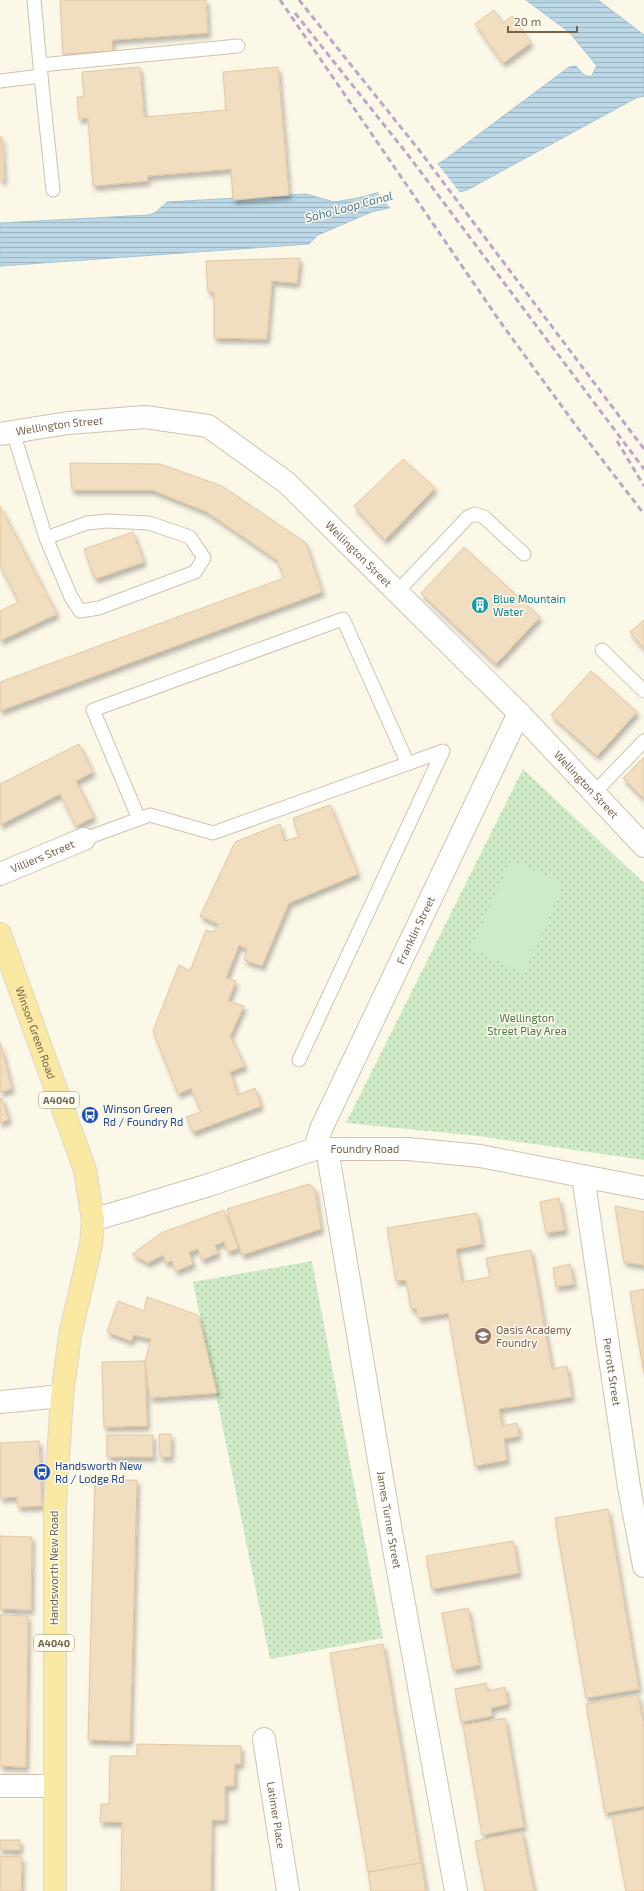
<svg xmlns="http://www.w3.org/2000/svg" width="644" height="1891" viewBox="0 0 644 1891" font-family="'Exo 2',sans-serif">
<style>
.grass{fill:url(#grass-dots)}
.garden{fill:#ceeac6}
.water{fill:url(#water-rules);stroke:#a3c5d7}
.pier{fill:#fcf8e8}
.building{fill:#f1ddc0;stroke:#e3c7a1;filter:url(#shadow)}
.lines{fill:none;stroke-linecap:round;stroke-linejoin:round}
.lane-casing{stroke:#cec2ae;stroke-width:15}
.street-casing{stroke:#cec2ae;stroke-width:24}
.secondary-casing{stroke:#d1c3ab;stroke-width:24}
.primary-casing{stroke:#dbd6d0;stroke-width:24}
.lane{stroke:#fff;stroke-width:13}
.street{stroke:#fff;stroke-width:22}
.secondary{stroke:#fff;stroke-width:22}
.primary{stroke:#f9e9a2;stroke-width:22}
.rail{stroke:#bda6c6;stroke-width:3;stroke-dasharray:6 4;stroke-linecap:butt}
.labels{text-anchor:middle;stroke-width:3;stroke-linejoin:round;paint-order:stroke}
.shield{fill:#fffbee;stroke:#9f917d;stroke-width:1}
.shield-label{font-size:10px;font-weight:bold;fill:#76634c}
.street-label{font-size:11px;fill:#76634c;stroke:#fffbee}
.culture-label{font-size:11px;fill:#0d838f;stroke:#fffbee;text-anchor:start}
.park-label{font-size:11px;fill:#4a7b44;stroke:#fffbee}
.transit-label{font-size:11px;fill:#164399;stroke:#fffbee;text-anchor:start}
.education-label{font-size:11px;fill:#785e54;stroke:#fffbee;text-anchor:start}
.water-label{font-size:12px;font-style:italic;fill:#497790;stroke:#fffbee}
</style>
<defs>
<pattern id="grass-dots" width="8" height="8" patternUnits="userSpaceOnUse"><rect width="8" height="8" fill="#ceeac6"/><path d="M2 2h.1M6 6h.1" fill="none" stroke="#acc1a3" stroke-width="1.8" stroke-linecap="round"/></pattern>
<pattern id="water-rules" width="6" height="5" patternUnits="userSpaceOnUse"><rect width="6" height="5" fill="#bcd8e6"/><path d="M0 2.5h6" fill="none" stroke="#9db3bd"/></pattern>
<filter id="shadow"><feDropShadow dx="2.5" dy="4.5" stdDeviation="2" flood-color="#0004"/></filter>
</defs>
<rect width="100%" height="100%" fill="#fcf8e8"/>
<!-- grass -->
<g class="grass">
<path d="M 523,769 L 644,883 L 644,1160 L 478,1136 L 346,1123 Z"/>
<path d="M 312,1261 L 383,1638 L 270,1659 L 193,1282 Z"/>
</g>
<!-- garden -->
<path class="garden" d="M 511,860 L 564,884 L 524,973 L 471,949 Z"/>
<!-- water -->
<path class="water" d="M 526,0 L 598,0 L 644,35 L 644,96 L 636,98 L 467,190 L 371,212 L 318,235 L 309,244 L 0,266 L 0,223 L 149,215 L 156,212 L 167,202 L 306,194 L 334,202 L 358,198 L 380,192 L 443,161 L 569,67 L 576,66 L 584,75 L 591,77 L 597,66 L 569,32 Z"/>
<!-- pier -->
<path class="pier" d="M 436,162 L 461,194 L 392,210 L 377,191 Z"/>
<!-- building -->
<g class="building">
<path d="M 60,0 L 206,0 L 208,33 L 112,40 L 113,51 L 63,54 Z"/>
<path d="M 494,10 L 503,23 L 512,16 L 531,43 L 503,63 L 475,24 Z"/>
<path d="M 140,67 L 144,117 L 226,110 L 223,72 L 278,67 L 289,195 L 233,200 L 231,169 L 147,176 L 148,181 L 93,186 L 88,118 L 79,119 L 77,97 L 84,97 L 82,72 Z"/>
<path d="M 0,137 L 2,137 L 4,180 L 0,180 Z"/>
<path d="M 300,258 L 297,283 L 272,281 L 267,339 L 214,338 L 214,292 L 208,292 L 206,261 Z"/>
<path d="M 403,459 L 435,488 L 385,540 L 354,506 Z"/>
<path d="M 70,463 L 160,464 L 222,486 L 306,543 L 322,592 L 0,711 L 0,682 L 284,578 L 277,560 L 207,512 L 152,490 L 72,490 Z"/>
<path d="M 0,506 L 57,614 L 0,641 L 0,611 L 19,602 L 0,566 Z"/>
<path d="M 133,532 L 144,562 L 95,579 L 84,549 Z"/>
<path d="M 464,547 L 540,617 L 496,664 L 421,593 Z"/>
<path d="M 644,620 L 644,649 L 630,632 Z"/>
<path d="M 591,671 L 637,712 L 597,756 L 551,715 Z"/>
<path d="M 79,744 L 93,772 L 76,781 L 94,817 L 76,826 L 60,794 L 0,825 L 0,784 Z"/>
<path d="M 644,757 L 644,799 L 623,778 Z"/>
<path d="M 330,805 L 358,874 L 289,903 L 262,966 L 244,960 L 247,949 L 239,945 L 226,978 L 236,981 L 228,1001 L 244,1006 L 230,1036 L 245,1066 L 230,1072 L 238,1095 L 255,1088 L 261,1106 L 193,1132 L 186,1117 L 201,1112 L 191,1088 L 178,1094 L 153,1031 L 179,965 L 190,971 L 206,930 L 214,932 L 218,924 L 200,916 L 235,842 L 280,824 L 284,841 L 299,837 L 293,818 Z"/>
<path d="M 0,1042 L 12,1089 L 0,1092 Z"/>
<path d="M 2,1098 L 9,1119 L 0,1123 L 0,1099 Z"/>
<path d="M 309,1184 L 315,1189 L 321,1229 L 242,1255 L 227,1209 Z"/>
<path d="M 559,1198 L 565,1230 L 546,1233 L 540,1202 Z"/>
<path d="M 615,1206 L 644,1212 L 644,1265 L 624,1262 Z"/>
<path d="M 224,1210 L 238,1248 L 228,1252 L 224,1242 L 215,1245 L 218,1253 L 202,1260 L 198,1249 L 189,1252 L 193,1264 L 176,1271 L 172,1261 L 166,1263 L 163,1255 L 148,1263 L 132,1254 L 161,1233 Z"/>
<path d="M 477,1213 L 482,1244 L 456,1249 L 462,1282 L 490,1277 L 486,1258 L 531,1250 L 552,1369 L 567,1366 L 572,1397 L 499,1409 L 502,1426 L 517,1423 L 519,1436 L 504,1439 L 507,1460 L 475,1466 L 448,1313 L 418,1318 L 416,1308 L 411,1309 L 406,1280 L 396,1281 L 387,1228 Z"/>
<path d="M 570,1264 L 574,1284 L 556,1287 L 553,1268 Z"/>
<path d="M 644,1289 L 644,1373 L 630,1292 Z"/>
<path d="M 147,1297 L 198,1315 L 217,1393 L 150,1398 L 145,1361 L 151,1339 L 134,1335 L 131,1341 L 107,1332 L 118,1301 L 144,1311 Z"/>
<path d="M 145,1361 L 147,1426 L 104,1427 L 102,1362 Z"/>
<path d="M 159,1434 L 171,1434 L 171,1457 L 160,1457 Z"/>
<rect x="107" y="1435" width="46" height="22"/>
<path d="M 39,1441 L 42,1506 L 18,1507 L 17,1497 L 0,1498 L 0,1443 Z"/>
<path d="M 95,1480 L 137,1480 L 130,1741 L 88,1740 Z"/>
<path d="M 608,1509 L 639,1689 L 586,1698 L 555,1518 Z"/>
<path d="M 0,1536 L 32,1537 L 31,1610 L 0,1609 Z"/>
<path d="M 513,1541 L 519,1573 L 432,1589 L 426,1556 Z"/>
<path d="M 468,1608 L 479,1665 L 453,1670 L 442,1613 Z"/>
<path d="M 0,1615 L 28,1616 L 26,1767 L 0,1766 Z"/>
<path d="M 383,1644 L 421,1863 L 368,1872 L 330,1653 Z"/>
<path d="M 486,1683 L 488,1691 L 505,1687 L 508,1704 L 491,1708 L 492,1716 L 461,1722 L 455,1689 Z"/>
<path d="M 638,1695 L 644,1728 L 644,1806 L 605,1813 L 586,1704 Z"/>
<path d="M 505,1718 L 524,1827 L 482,1835 L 463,1725 Z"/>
<path d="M 137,1744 L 241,1746 L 241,1764 L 235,1764 L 234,1786 L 225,1786 L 225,1820 L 212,1820 L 211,1891 L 121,1891 L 122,1822 L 100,1822 L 101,1804 L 109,1804 L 110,1756 L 137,1756 Z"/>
<path d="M 644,1810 L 644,1891 L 626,1891 L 612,1816 Z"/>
<path d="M 522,1832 L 534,1891 L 485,1891 L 475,1841 Z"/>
<rect x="0" y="1840" width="20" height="10"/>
<path d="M 0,1856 L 22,1857 L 21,1891 L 0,1891 Z"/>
<path d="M 421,1863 L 426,1891 L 371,1891 L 368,1872 Z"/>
</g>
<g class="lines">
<!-- lane casing -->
<g class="lane-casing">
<g id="lane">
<path d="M 40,65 L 238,46"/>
<path d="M 41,76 L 53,190"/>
<path d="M 0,81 L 41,76 L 34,0"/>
<path d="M 13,432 L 46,538 L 87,523 L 107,521 L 149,523 L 190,537 L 204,558 L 195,572 L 99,608 L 80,611 L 71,597 L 46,538"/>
<path d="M 397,592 L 468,517 L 475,514 L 484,517 L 524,554"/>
<path d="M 602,650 L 644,691"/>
<path d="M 594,793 L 644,741"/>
<path d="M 139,819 L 93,710 L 343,619 L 408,764"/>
<path d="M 84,839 L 150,815 L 213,833 L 443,751 L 299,1060"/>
</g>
</g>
<!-- street casing -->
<g class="street-casing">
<g id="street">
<path id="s1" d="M 0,434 L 68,423 L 145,417 L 208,426 L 287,483 L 519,713 L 644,846"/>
<path id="s2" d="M 0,874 L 84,839"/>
<path id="s3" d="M 315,1149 L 321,1129 L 519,713"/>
<path id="s4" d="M 327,1149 L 391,1532 L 456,1891"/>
<path id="s5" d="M 583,1176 L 629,1487 L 644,1566"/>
<path id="s6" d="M 93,1220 L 209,1185 L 315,1149 L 408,1149 L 480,1156 L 644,1188"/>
<path id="s7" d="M 264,1739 L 288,1891"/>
<path d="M 0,1786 L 54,1786"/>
</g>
</g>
<!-- secondary casing -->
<g class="secondary-casing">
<path id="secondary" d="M 0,1402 L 62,1396"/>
</g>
<!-- primary casing -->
<g class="primary-casing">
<g id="primary">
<path id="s8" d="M 0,934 L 85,1170 L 93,1220 L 91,1245 L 70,1335 L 62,1396 L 55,1505 L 55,1891"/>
</g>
</g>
<!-- lane -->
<use href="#lane" class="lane"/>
<!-- street -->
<use href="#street" class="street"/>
<!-- secondary -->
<use href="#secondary" class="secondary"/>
<!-- primary -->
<use href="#primary" class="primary"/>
<!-- rail -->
<g class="rail">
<path d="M 280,0 L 501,323 L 574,423 L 644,514"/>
<path d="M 299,0 L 419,150 L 644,449"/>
<path d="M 295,13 L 408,155 L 644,469"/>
<path d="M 617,441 L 644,486"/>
</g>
</g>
<!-- icons -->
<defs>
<g id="building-disc" transform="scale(0.9)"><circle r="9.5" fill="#0f9aa8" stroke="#fffbee"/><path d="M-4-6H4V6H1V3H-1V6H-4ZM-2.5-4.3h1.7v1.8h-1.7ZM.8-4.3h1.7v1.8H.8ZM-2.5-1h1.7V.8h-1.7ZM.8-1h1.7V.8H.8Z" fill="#fff"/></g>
<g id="bus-disc" transform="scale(0.9)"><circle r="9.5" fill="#1a4fb4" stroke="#fffbee"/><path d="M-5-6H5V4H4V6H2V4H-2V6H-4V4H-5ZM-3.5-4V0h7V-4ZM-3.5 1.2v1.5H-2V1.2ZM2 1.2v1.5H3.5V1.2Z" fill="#fff"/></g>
<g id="school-disc" transform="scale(0.9)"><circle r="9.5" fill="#8d6e63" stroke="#fffbee"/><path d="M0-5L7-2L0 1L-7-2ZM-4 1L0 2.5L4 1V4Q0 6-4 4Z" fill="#fff"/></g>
</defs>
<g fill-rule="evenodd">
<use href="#building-disc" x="480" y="605"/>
<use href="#bus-disc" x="90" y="1115"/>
<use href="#school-disc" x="483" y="1336"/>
<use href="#bus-disc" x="42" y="1472"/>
</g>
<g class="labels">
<!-- shield labels -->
<g class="shield">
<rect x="39" y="1092" width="40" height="16" rx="3"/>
<rect x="34" y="1635" width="40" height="16" rx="3"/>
</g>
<g class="shield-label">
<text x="59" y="1104">A4040</text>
<text x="54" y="1647">A4040</text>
</g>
<!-- street labels -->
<g class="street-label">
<text dy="4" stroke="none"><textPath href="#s1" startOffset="60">Wellington Street</textPath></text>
<text dy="4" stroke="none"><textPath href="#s1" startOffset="408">Wellington Street</textPath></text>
<text dy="4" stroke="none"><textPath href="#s1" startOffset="732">Wellington Street</textPath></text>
<text dy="4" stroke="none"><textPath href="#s2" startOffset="46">Villiers Street</textPath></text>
<text dy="4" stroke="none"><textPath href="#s3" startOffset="241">Franklin Street</textPath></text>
<text dy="4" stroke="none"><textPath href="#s8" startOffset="105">Winson Green Road</textPath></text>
<text dy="4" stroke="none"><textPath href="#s6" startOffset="283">Foundry Road</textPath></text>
<text dy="4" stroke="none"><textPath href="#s5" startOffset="198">Perrott Street</textPath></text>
<text dy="4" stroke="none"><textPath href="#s4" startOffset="376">James Turner Street</textPath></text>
<text transform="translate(54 1568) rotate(-90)" y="4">Handsworth New Road</text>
<text dy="4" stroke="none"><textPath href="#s7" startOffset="77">Latimer Place</textPath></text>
</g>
<!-- culture labels -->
<g class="culture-label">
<text x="493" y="603">Blue Mountain<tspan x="493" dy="13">Water</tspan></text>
</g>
<!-- park labels -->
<g class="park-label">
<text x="527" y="1022">Wellington<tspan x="527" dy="13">Street Play Area</tspan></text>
</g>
<!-- transit labels -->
<g class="transit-label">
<text x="103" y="1113">Winson Green<tspan x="103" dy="13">Rd / Foundry Rd</tspan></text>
<text x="55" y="1470">Handsworth New<tspan x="55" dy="13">Rd / Lodge Rd</tspan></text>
</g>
<!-- education labels -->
<g class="education-label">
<text x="496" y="1334">Oasis Academy<tspan x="496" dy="13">Foundry</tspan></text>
</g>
<!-- water labels -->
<g class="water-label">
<text transform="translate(349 207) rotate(-15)" y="4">Soho Loop Canal</text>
</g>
</g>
<!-- scale -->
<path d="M508 26v6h69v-6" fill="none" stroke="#76634c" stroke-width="2"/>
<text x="514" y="26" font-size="12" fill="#76634c" stroke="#fffbee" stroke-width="3" paint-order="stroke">20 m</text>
</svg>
